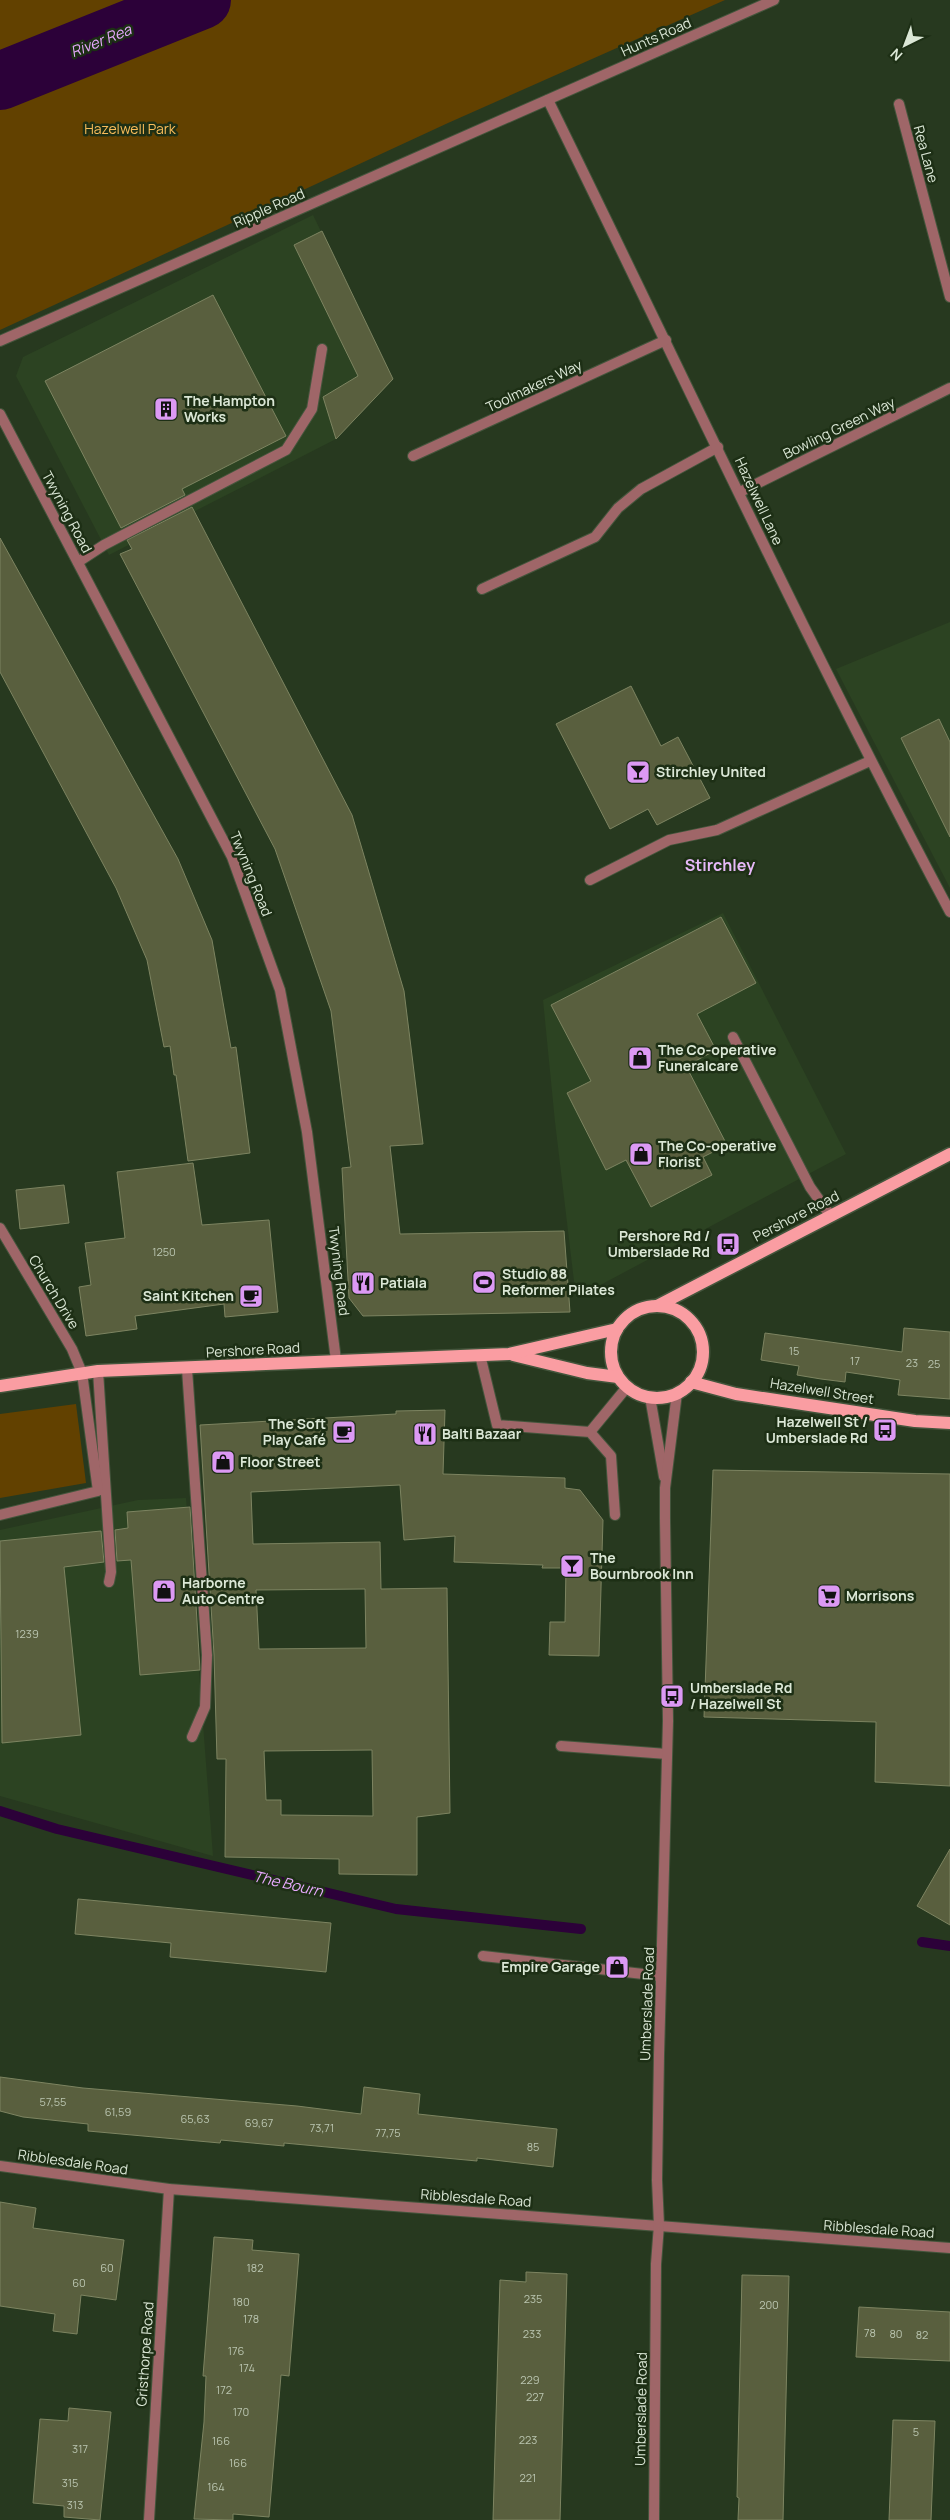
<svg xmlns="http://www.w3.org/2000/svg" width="950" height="2520" viewBox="0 0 950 2520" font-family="Manrope,sans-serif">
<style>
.built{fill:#2c4322}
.green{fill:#624100}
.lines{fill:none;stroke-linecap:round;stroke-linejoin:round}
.stream{stroke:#2c0139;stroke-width:10}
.river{stroke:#2c0139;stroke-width:58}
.building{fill:#595f3e;stroke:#7d8461;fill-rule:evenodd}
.service-casing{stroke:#44553c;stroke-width:12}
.minor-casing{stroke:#44553c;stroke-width:12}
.primary-casing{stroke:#44553c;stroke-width:15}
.service{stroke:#9f6668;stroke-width:10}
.minor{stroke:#9f6668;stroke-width:10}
.primary{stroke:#fa9da2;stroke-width:12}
.labels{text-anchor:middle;stroke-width:5;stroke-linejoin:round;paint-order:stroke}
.number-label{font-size:11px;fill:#bac5b0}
.street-label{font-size:14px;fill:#dbe7d6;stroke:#1d2f15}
.park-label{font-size:14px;fill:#fabd5b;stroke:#1d2f15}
.poi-label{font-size:14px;font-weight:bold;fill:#dbe7d6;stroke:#1d2f15;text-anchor:start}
.water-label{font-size:15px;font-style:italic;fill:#e7a9fe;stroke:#1d2f15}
.quarter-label{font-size:16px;font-weight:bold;fill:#e7b9f9;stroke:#1d2f15}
</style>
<rect width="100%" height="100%" fill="#27391f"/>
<!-- built -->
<g class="built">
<path d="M 313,215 L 393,379 L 336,439 L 109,555 L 16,376 L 23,357 Z"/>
<path d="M 950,622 L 950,888 L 836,669 Z"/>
<path d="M 723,913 L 846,1154 L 576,1298 L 555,1122 L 543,1000 Z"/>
<path d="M 186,1498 L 213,1856 L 0,1796 L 0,1530 L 138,1500 Z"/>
</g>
<!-- green -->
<g class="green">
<path d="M 0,0 L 725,0 L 448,123 L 0,330 Z"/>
<path d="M 76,1404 L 86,1483 L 0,1498 L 0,1414 Z"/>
</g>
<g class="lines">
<!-- stream -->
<g class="stream">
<path d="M 0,1811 L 57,1829 L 396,1909 L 581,1929"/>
<path d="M 922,1942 L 950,1946"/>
</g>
<!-- river -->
<path class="river" d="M 0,81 L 202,0"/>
</g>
<!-- building -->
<g class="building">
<path d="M 322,231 L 393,379 L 336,439 L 323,397 L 358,376 L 294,245 Z"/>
<path d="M 213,295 L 286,436 L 182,489 L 185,495 L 121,528 L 45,381 Z"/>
<path d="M 192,507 L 352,815 L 404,991 L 423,1144 L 390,1146 L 400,1234 L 564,1231 L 570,1312 L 363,1316 L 349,1298 L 342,1168 L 351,1167 L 331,1011 L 275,849 L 120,554 L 132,549 L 127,540 Z"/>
<path d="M 0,538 L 178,859 L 212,940 L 231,1048 L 236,1047 L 250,1153 L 188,1161 L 176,1075 L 174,1075 L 170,1046 L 164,1047 L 147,960 L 116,888 L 0,672 Z"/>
<path d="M 631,686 L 661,746 L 678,737 L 710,798 L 657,825 L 648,809 L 610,829 L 556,724 Z"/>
<path d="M 939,719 L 950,742 L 950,837 L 901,738 Z"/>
<path d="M 721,917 L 756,983 L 697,1014 L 716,1050 L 686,1066 L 727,1145 L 703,1157 L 712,1175 L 651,1207 L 626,1160 L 606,1170 L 567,1093 L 591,1081 L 551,1005 Z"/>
<path d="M 193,1163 L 202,1225 L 269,1220 L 278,1312 L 225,1317 L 224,1304 L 135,1316 L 137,1329 L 86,1336 L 79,1287 L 91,1285 L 85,1243 L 125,1238 L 117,1172 Z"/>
<path d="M 64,1185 L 69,1223 L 20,1229 L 16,1190 Z"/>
<path d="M 904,1328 L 950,1332 L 950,1399 L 898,1395 L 900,1380 L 846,1372 L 845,1382 L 821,1379 L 797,1375 L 799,1366 L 761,1360 L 765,1333 L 902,1352 Z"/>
<path d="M 445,1410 L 443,1474 L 565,1478 L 565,1488 L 580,1490 L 603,1520 L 599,1656 L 549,1655 L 550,1622 L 565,1622 L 566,1568 L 542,1568 L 543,1565 L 454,1562 L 455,1536 L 404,1540 L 400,1485 L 251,1492 L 253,1544 L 380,1542 L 381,1589 L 447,1588 L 450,1813 L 417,1817 L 417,1875 L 339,1874 L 339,1859 L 225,1857 L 226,1759 L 217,1759 L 214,1655 L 200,1425 L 396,1414 L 396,1411 ZM 365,1589 L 366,1648 L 259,1649 L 256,1590 ZM 372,1750 L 373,1816 L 281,1815 L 281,1800 L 266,1800 L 264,1751 Z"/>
<path d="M 713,1470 L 950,1474 L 950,1786 L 875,1782 L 876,1722 L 704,1717 Z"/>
<path d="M 190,1507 L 200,1670 L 140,1675 L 131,1560 L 117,1561 L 115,1530 L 128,1528 L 127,1512 Z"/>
<path d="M 101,1531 L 104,1562 L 64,1567 L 81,1735 L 2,1743 L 0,1541 Z"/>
<path d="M 950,1849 L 950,1925 L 917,1906 Z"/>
<path d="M 78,1899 L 331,1923 L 326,1972 L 170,1957 L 171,1943 L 75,1934 Z"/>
<path d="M 0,2077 L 83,2088 L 297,2106 L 361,2114 L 364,2087 L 420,2094 L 418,2114 L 557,2129 L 553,2167 L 477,2158 L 477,2161 L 284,2143 L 284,2146 L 221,2140 L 220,2143 L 88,2131 L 88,2124 L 23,2117 L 0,2111 Z"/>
<path d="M 0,2202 L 36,2208 L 33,2228 L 124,2240 L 116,2300 L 81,2295 L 77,2334 L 53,2331 L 55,2314 L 0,2306 Z"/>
<path d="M 214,2237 L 253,2240 L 252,2250 L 299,2254 L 289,2376 L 281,2375 L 269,2517 L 233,2514 L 233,2520 L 194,2519 L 204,2422 L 206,2376 L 203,2376 Z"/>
<path d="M 526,2272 L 567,2274 L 560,2520 L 493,2520 L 500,2280 L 526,2282 Z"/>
<path d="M 742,2275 L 789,2276 L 783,2520 L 738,2520 L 739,2498 L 737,2497 Z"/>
<path d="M 859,2307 L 950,2312 L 950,2361 L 856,2357 Z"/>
<path d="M 69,2408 L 111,2412 L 100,2520 L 64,2517 L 64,2506 L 33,2503 L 40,2419 L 68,2421 Z"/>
<path d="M 893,2420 L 935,2421 L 931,2520 L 889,2520 Z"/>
</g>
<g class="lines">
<!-- service casing -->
<g class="service-casing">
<g id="service">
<path d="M 78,562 L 104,545 L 286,450 L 312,409 L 322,349"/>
<path d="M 482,589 L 595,537 L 618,508 L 641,489 L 718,447"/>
<path d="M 590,880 L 669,840 L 717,830 L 870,761"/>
<path d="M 733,1037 L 810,1187 L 830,1215"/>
<path d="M 480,1355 L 497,1425 L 590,1432 L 611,1456 L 615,1515"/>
<path d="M 187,1369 L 207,1655 L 205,1707 L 192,1737"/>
<path d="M 98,1371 L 111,1572 L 109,1582"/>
<path d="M 590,1432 L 627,1387"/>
<path d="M 0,1515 L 98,1491 L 82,1373"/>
<path d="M 561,1746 L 667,1754"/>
<path d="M 483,1956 L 661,1976"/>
</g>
</g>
<!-- minor casing -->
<g class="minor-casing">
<g id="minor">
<path d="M 548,100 C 681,371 808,645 950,912"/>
<path d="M 899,104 L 950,297"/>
<path d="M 0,341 L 774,0"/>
<path d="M 0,414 L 232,857 L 280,990 L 307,1132 L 336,1360"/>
<path d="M 413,456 L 666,340"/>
<path d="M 740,492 L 950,388"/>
<path d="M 0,1228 L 72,1349 L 82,1373"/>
<path d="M 650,1397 L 664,1477"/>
<path d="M 0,2166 L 169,2189 L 950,2248"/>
<path d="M 149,2520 L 169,2189"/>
<path d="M 654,2520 L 656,2264 L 659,2225 L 657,2180 L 659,2055 L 668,1721 L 665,1519 L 665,1488 L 677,1393"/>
</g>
</g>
<!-- primary casing -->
<g class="primary-casing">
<g id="primary">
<path d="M 657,1306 L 950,1154"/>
<circle cx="657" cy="1352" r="46"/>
<path d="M 513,1355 L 587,1373 L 618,1377"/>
<path d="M 691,1382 L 736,1394 L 915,1421 L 950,1423"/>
<path d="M 0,1386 L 98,1371 L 509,1354 L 617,1329"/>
</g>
</g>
<!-- service -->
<use href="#service" class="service"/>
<!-- minor -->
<use href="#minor" class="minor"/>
<!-- primary -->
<use href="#primary" class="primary"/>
</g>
<!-- icons -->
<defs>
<g id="building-square" transform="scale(1.25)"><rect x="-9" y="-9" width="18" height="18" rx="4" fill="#dc99f4" stroke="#1d2f15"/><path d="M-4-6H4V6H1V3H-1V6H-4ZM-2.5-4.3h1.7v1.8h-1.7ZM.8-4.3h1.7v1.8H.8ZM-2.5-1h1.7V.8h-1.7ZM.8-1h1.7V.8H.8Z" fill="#111"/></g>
<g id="bar-square" transform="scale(1.25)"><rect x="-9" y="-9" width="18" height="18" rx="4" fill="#dc99f4" stroke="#1d2f15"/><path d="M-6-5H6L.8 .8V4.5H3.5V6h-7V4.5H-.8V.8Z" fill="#111"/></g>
<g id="shop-square" transform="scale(1.25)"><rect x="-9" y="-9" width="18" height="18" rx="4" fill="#dc99f4" stroke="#1d2f15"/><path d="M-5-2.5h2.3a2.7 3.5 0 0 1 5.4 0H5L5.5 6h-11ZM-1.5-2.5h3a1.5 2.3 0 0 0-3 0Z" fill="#111"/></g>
<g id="bus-square" transform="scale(1.25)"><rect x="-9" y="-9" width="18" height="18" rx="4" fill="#dc99f4" stroke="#1d2f15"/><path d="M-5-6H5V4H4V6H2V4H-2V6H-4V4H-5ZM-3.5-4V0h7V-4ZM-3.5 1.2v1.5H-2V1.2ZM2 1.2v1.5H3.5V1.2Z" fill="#111"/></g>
<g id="stadium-square" transform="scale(1.25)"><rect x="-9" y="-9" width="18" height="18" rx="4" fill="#dc99f4" stroke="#1d2f15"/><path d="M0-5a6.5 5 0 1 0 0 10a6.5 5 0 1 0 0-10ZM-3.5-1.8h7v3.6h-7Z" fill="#111"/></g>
<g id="restaurant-square" transform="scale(1.25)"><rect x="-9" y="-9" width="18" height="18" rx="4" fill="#dc99f4" stroke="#1d2f15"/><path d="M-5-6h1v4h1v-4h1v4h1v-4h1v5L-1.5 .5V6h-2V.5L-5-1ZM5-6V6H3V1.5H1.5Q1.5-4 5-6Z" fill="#111"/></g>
<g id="cafe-square" transform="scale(1.25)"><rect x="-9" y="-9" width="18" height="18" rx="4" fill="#dc99f4" stroke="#1d2f15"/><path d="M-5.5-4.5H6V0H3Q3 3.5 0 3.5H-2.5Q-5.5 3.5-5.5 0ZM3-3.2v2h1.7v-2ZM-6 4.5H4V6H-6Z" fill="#111"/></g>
<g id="supermarket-square" transform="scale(1.25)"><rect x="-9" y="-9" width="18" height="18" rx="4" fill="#dc99f4" stroke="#1d2f15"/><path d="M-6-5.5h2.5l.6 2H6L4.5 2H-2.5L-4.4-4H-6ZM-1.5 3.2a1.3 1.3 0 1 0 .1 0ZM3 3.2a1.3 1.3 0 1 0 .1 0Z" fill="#111"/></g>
</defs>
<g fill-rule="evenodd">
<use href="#building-square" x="166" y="409"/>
<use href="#bar-square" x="638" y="772"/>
<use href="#shop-square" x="640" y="1058"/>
<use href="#shop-square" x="641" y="1154"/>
<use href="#bus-square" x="728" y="1244"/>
<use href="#stadium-square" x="484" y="1282"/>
<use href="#restaurant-square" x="363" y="1283"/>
<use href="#cafe-square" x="251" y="1296"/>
<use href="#bus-square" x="885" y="1430"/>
<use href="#cafe-square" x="344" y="1432"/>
<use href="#restaurant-square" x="425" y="1434"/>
<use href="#shop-square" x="223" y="1462"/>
<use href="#bar-square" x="572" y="1566"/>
<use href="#shop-square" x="164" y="1591"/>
<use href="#supermarket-square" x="829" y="1596"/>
<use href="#bus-square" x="672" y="1696"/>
<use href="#shop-square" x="617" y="1967"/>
</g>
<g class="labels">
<!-- number labels -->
<g class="number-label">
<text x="164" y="1256">1250</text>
<text x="794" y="1355">15</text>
<text x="855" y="1365">17</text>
<text x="912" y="1367">23</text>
<text x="934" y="1368">25</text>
<text x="27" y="1638">1239</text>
<text x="53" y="2106">57,55</text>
<text x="118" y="2116">61,59</text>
<text x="195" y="2123">65,63</text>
<text x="259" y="2127">69,67</text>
<text x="322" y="2132">73,71</text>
<text x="388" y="2137">77,75</text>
<text x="533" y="2151">85</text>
<text x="107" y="2272">60</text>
<text x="255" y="2272">182</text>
<text x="79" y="2287">60</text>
<text x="533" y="2303">235</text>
<text x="241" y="2306">180</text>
<text x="769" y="2309">200</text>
<text x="251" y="2323">178</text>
<text x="870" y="2337">78</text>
<text x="532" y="2338">233</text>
<text x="896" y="2338">80</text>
<text x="922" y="2339">82</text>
<text x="236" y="2355">176</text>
<text x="247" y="2372">174</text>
<text x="530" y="2384">229</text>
<text x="224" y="2394">172</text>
<text x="535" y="2401">227</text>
<text x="241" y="2416">170</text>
<text x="916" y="2436">5</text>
<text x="528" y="2444">223</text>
<text x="221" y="2445">166</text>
<text x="80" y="2453">317</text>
<text x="238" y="2467">166</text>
<text x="528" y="2482">221</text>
<text x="70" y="2487">315</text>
<text x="216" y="2491">164</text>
<text x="75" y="2509">313</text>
</g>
<!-- street labels -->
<g class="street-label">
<text transform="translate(656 37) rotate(-24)" y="5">Hunts Road</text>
<text transform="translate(926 154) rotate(75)" y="5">Rea Lane</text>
<text transform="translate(269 208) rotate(-24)" y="5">Ripple Road</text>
<text transform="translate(534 386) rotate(-25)" y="5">Toolmakers Way</text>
<text transform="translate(839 428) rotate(-26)" y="5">Bowling Green Way</text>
<text transform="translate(759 501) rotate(65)" y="5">Hazelwell Lane</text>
<text transform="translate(67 512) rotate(62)" y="5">Twyning Road</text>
<text transform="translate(251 874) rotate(68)" y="5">Twyning Road</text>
<text transform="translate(796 1216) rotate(-27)" y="5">Pershore Road</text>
<text transform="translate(339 1271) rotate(83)" y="5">Twyning Road</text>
<text transform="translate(54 1292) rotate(59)" y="5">Church Drive</text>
<text transform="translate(253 1350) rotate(-3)" y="5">Pershore Road</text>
<text transform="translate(822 1391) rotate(9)" y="5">Hazelwell Street</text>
<text transform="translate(647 2004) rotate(-88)" y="5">Umberslade Road</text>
<text transform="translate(73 2162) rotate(8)" y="5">Ribblesdale Road</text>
<text transform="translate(476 2198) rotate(4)" y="5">Ribblesdale Road</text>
<text transform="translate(879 2229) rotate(4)" y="5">Ribblesdale Road</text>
<text transform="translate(145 2354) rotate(-86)" y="5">Gristhorpe Road</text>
<text transform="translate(641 2409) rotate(-89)" y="5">Umberslade Road</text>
</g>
<!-- park labels -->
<g class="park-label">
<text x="130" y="134">Hazelwell Park</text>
</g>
<!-- poi labels -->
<g class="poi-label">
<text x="184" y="406">The Hampton<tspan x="184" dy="16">Works</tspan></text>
<text x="656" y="777">Stirchley United</text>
<text x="658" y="1055">The Co-operative<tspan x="658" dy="16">Funeralcare</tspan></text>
<text x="658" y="1151">The Co-operative<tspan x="658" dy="16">Florist</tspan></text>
<text x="710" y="1241" text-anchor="end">Pershore Rd /<tspan x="710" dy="16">Umberslade Rd</tspan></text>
<text x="502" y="1279">Studio 88<tspan x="502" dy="16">Reformer Pilates</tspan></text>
<text x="380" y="1288">Patiala</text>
<text x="234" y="1301" text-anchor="end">Saint Kitchen</text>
<text x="868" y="1427" text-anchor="end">Hazelwell St /<tspan x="868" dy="16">Umberslade Rd</tspan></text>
<text x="326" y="1429" text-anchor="end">The Soft<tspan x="326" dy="16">Play Café</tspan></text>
<text x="442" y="1439">Balti Bazaar</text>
<text x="240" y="1467">Floor Street</text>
<text x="590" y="1563">The<tspan x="590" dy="16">Bournbrook Inn</tspan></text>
<text x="182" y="1588">Harborne<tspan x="182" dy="16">Auto Centre</tspan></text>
<text x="846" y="1601">Morrisons</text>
<text x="690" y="1693">Umberslade Rd<tspan x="690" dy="16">/ Hazelwell St</tspan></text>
<text x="600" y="1972" text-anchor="end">Empire Garage</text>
</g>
<!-- water labels -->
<g class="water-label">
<text transform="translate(101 41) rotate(-22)" y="5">River Rea</text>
<text transform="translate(288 1884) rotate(13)" y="5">The Bourn</text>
</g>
<!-- quarter labels -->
<g class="quarter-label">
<text x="720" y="871">Stirchley</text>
</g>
</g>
<!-- north arrow -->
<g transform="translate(905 45) rotate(222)" stroke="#1d2f15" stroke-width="4" paint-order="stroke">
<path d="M0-4L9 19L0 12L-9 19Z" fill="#dbe7d6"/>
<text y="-8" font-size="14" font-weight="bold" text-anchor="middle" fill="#dbe7d6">N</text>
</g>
</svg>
